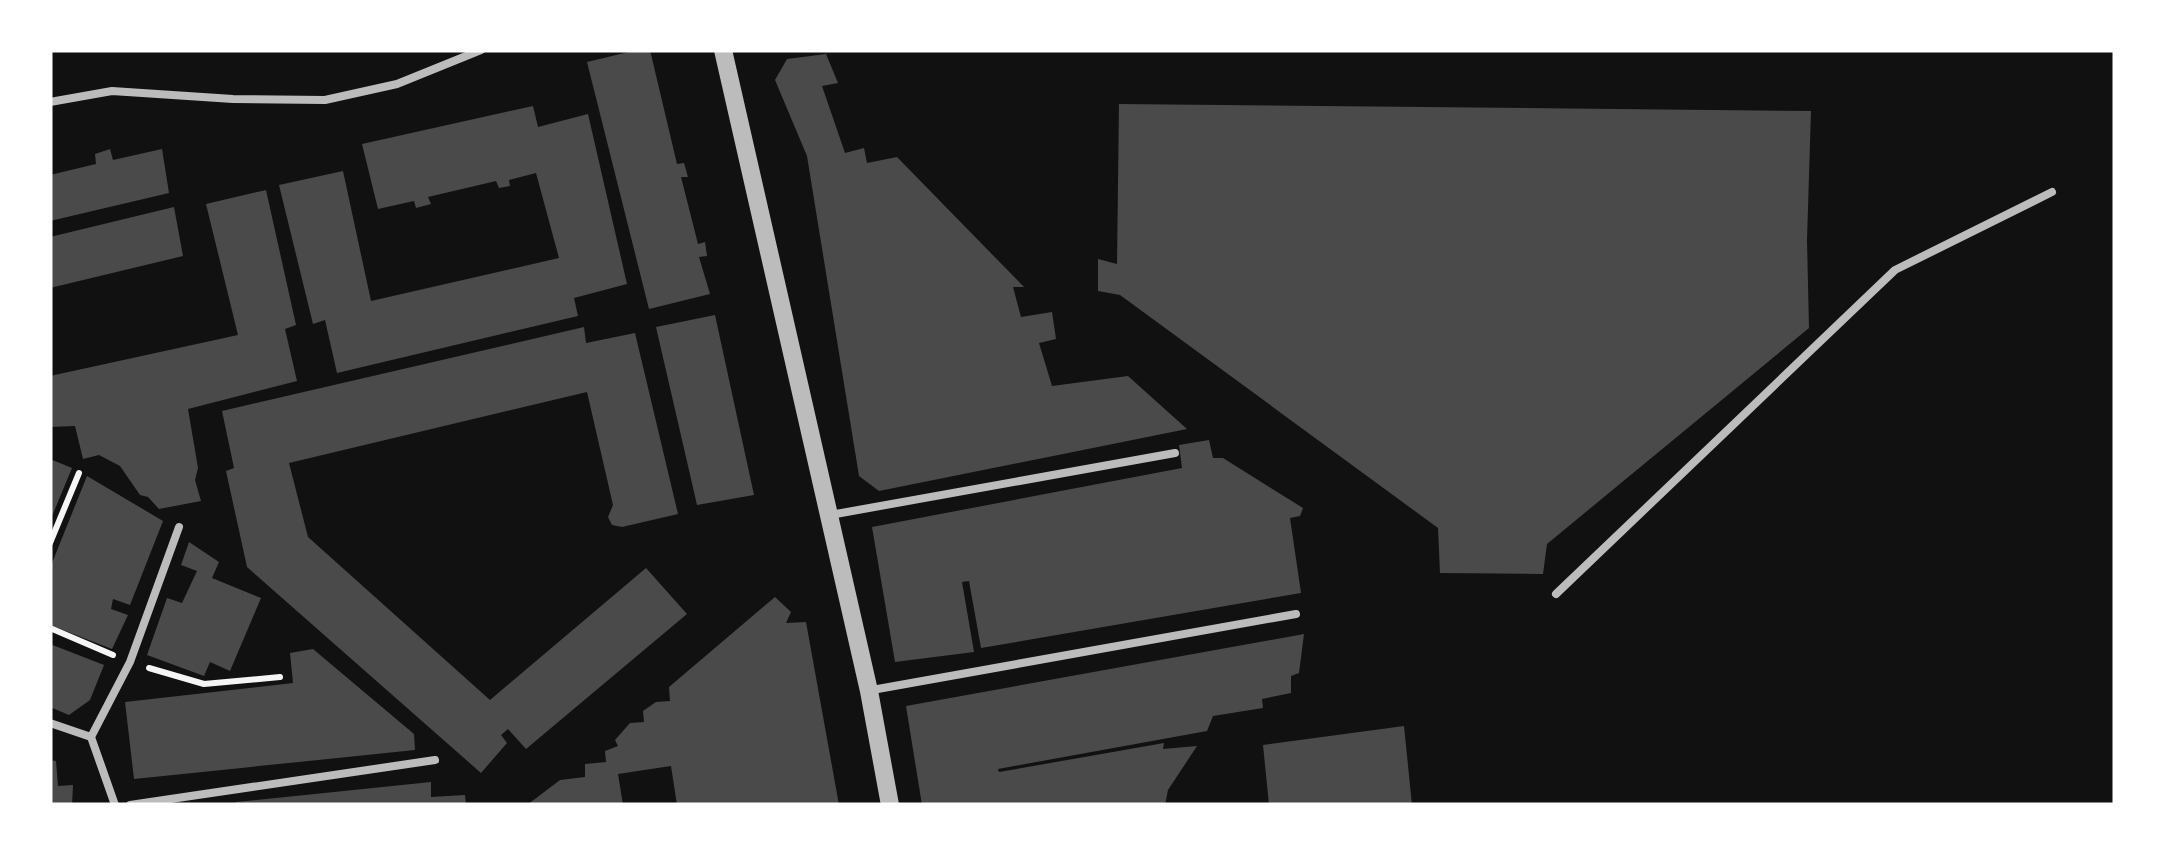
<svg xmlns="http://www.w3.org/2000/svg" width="2165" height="855" viewBox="0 0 2165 855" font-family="'Exo 2',sans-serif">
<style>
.building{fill:#4a4a4a}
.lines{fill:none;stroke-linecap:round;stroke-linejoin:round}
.path{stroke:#f5f5f5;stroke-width:6}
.service{stroke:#bcbcbc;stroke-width:8}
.tertiary{stroke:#bcbcbc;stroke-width:18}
</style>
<rect width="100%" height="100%" fill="#111"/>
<!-- building -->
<g class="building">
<path d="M 637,50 L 650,50 L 677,164 L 684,163 L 688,177 L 681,177 L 698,244 L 705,242 L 707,256 L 699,257 L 710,294 L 649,309 L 587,62 Z"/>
<path d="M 826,54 L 838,83 L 822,86 L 845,153 L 864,148 L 867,163 L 897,157 L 1024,287 L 1013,287 L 1021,317 L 1052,312 L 1056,339 L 1039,343 L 1052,386 L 1128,376 L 1187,429 L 879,491 L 859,476 L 807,156 L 775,80 L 787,59 Z"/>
<path d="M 1119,104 L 1811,111 L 1807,240 L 1809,328 L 1547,544 L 1543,574 L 1440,573 L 1438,528 L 1120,295 L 1098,291 L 1098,259 L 1117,264 Z"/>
<path d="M 533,106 L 538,127 L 588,114 L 627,284 L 574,298 L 578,316 L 337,373 L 325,320 L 313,324 L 279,185 L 343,171 L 371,301 L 559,258 L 536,173 L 509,180 L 510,186 L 499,188 L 496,181 L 428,197 L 431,204 L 416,208 L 414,201 L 378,209 L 362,144 Z"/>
<path d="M 110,149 L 113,160 L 162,149 L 169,193 L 50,221 L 50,175 L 96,164 L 95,154 Z"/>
<path d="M 266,190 L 296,325 L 285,329 L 297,381 L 188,409 L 198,468 L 195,480 L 201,501 L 159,509 L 148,497 L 140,495 L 120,466 L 99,455 L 83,459 L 75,426 L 50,427 L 50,376 L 238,335 L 206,204 Z"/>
<path d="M 174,207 L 183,256 L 50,288 L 50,237 Z"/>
<path d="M 715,315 L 754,495 L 697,505 L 656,327 Z"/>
<path d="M 584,327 L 586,343 L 635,333 L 678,514 L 622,527 L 612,525 L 608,517 L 613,505 L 587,392 L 289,463 L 308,537 L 490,700 L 646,568 L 687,614 L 526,749 L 508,729 L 501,735 L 507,743 L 481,773 L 247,567 L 226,471 L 234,468 L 222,411 Z"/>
<path d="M 1209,440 L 1213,458 L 1223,458 L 1303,508 L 1300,516 L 1290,518 L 1301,593 L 981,648 L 969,581 L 962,582 L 974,652 L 895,662 L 872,527 L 1182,468 L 1179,445 Z"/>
<path d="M 50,459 L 72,468 L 50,521 Z"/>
<path d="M 87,476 L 163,521 L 130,605 L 113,599 L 111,609 L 128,615 L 112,649 L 50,625 L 50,568 Z"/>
<path d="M 189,542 L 219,562 L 212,578 L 261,598 L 230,671 L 210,662 L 204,676 L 147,655 L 167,598 L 182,603 L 197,571 L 181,565 Z"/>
<path d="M 775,597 L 791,612 L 786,623 L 806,622 L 839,805 L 677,805 L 671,766 L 618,774 L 623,805 L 527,805 L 560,780 L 585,777 L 585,764 L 606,762 L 605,751 L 618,746 L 615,740 L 630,723 L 644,722 L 643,711 L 656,702 L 670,701 L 669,687 Z"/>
<path d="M 1304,634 L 1299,673 L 1291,676 L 1291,693 L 1262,699 L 1263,708 L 1213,716 L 1207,731 L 998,769 L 999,772 L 1164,743 L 1163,749 L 1197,746 L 1168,790 L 1165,805 L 922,805 L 906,706 Z"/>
<path d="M 50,644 L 104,665 L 90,700 L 69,715 L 50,707 Z"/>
<path d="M 313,649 L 414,734 L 415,750 L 134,779 L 125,702 L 293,683 L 290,653 Z"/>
<path d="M 1404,726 L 1412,805 L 1269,805 L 1263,745 Z"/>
<path d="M 50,760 L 56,761 L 58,786 L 73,785 L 72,805 L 50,805 Z"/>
<path d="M 431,782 L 431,797 L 465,795 L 466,805 L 236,805 L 236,802 Z"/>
</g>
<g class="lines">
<!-- path -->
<g class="path">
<path d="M 50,543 L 79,473"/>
<path d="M 50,628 L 113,655"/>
<path d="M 149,668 L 204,684 L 280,677"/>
</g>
<!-- service -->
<g class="service">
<path d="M 50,102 L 112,91 L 233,99 L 325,100 L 397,84 L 481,50"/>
<path d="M 830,515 L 1175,453"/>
<path d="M 1556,594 L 1895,270 L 2052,192"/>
<path d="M 872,690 L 1296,614"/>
<path d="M 50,723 L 91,737 L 115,805"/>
<path d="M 91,737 L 130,662 L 179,527"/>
<path d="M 130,805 L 435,760"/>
</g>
<!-- tertiary -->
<path class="tertiary" d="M 723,50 L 869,691 L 890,805"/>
</g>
<!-- border -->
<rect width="2165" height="855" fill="none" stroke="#ffffff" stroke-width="105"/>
</svg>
